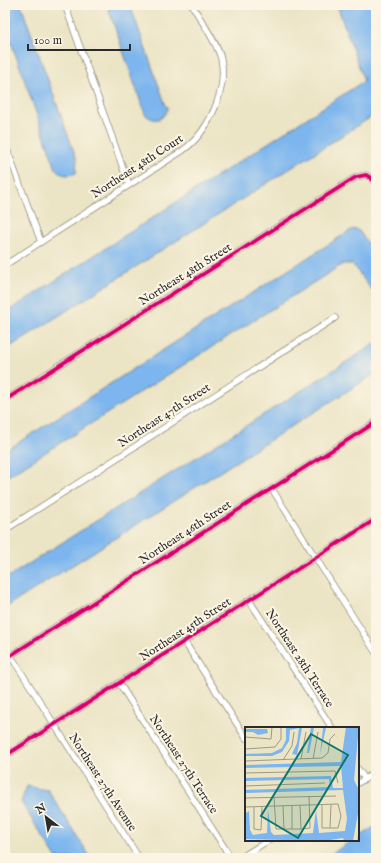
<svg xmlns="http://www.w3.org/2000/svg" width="381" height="863" viewBox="0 0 381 863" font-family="'IM FELL English',serif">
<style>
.water{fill:#7db6ee;stroke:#54708c}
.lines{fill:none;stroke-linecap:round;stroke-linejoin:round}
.street-casing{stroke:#8b8878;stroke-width:7}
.street{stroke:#fff;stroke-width:5.5}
.cycleway-casing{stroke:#fcf5e5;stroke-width:6}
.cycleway{stroke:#d6006c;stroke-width:4}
.labels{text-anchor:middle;stroke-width:4;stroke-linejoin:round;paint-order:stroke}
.street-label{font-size:12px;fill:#2b2b2b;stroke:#fcf5e5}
.inset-road{fill:none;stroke:#9e9a87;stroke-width:1}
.view{fill:#0f766e;fill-opacity:0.15;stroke:#0f766e;stroke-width:2}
.inset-edge{fill:none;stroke:#2b2b2b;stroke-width:2}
</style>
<rect width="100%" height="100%" fill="#fcf5e5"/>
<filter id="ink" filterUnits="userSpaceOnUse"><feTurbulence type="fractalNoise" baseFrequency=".025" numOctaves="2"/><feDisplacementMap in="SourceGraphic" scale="8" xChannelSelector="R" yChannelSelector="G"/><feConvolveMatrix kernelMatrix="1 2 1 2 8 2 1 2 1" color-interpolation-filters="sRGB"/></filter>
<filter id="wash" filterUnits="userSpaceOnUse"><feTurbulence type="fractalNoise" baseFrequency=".012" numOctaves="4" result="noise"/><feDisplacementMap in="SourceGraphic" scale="16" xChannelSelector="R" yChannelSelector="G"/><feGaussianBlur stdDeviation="0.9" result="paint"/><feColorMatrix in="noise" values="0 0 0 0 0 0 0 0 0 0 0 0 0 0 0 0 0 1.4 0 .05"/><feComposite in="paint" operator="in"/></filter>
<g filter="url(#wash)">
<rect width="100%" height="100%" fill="#ebe4c5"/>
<!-- water -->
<g class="water">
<path d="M 5,5 L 21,5 L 77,160 L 76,173 C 68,176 62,176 56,169 L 5,25 Z"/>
<path d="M 107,5 L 130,5 L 166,106 L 168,107 C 165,119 155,124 145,114 Z"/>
<path d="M 337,5 L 376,5 L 376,114 L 5,350 L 5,313 L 364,81 Z"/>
<path d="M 356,229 L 360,232 L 376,255 L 376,296 L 354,266 L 351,264 L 343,264 L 5,478 L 5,451 L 351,230 Z"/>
<path d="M 376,343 L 376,373 L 5,608 L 5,579 Z"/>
<path d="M 27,786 L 48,790 L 91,858 L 56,858 L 21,802 Z"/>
<path d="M 376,826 L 376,858 L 325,858 L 353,840 L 358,840 L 358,837 Z"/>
</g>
</g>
<g filter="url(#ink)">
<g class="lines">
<!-- street casing -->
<g class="street-casing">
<g id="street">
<path d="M 65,5 L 129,185"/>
<path d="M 5,144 L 41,242"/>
<path d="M 5,265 L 182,151 C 208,133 228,91 221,59 C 217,42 201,21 192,5"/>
<path d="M 5,400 L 356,177 L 366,175 L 371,178 L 376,185"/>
<path d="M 272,489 L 376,653"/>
<path d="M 5,530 L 335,318"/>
<path d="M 249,600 L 332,728"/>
<path d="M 184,641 L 246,738"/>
<path d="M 11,656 L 139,858"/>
<path d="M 5,659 L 376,422"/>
<path d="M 119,683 L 231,858"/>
<path d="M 5,756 L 376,519"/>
<path d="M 358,769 L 365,779"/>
<path d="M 358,783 L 376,772"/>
<path d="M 5,851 L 9,858"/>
<path d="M 240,858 L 269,840"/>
</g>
</g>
<!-- street -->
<use href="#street" class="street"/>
<!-- cycleway casing -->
<g class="cycleway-casing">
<g id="cycleway">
<path d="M 5,400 L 356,177 L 366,175 L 371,178 L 376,185"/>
<path d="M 5,659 L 376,422"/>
<path d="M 5,756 L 376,519"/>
</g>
</g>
<!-- cycleway -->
<use href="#cycleway" class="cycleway"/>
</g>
</g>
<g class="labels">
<!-- street labels -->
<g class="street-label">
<text transform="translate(137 166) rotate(-33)" y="4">Northeast 48th Court</text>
<text transform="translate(185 274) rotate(-32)" y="4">Northeast 48th Street</text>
<text transform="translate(164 415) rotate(-33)" y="4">Northeast 47th Street</text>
<text transform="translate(185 532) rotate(-33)" y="4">Northeast 46th Street</text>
<text transform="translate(185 629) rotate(-33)" y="4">Northeast 45th Street</text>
<text transform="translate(300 658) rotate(57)" y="4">Northeast 28th Terrace</text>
<text transform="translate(184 764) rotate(57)" y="4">Northeast 27th Terrace</text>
<text transform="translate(103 782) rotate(57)" y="4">Northeast 27th Avenue</text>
</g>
</g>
<!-- overview -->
<g transform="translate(245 727)">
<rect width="114" height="114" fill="#ebe4c5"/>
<path d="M 41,0 L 64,0 L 57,1 L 52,28 L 47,27 L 52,16 L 54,1 L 45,3 L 44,14 L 37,25 L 27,29 L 0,29 L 0,27 L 27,26 L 37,21 L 41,13 ZM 66,0 L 87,0 L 81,1 L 75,27 L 78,1 L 69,1 L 64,26 L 62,26 ZM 101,0 L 114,0 L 109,53 L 114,63 L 114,81 L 108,114 L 99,114 L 98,111 L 79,114 L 0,112 L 1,86 L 4,84 L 5,103 L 8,108 L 22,106 L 23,83 L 26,105 L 29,108 L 68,106 L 71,83 L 74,106 L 100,104 L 102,92 L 98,63 L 0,66 L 0,63 L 85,60 L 84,52 L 0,54 L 0,51 L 86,49 L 88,61 L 98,61 L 96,39 L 0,41 L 0,38 L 96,35 ZM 0,2 L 22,2 L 23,6 L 13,8 L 8,5 L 0,5 Z" fill="#7db6ee"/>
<path class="inset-road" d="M 0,22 L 30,20 L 36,12 L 36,0M 0,22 L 0,10 L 26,12 L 27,0M 56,32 L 61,5M 68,32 L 73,5M 38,33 L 47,19 L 49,5M 0,34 L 77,31 L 83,26 L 85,12 L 90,7M 0,46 L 90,44 L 93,56M 0,59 L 80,56M 29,70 L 31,102 L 56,102 L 65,101 L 64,69M 0,71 L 91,69M 55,78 L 56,102M 38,79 L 39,103M 47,79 L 47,102M 0,80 L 93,77 L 96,89 L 93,101 L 77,101 L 77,78M 9,80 L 9,102 L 16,103 L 17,79M 85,101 L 86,78M 113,114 L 114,98"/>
<path class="view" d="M 66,7 L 103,28 L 53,111 L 16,89 Z"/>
<rect width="114" height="114" class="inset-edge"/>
</g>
<!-- margin -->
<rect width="381" height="863" fill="none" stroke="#fcf5e5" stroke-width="20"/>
<!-- north arrow -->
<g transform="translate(46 817) rotate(329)" stroke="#fcf5e5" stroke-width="3" paint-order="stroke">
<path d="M0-3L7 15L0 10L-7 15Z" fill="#2b2b2b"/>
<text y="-6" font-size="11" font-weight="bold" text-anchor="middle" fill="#2b2b2b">N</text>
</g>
<!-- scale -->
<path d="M28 44v6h102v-6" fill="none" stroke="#2b2b2b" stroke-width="2"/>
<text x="34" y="44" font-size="12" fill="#2b2b2b" stroke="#fcf5e5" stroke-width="3" paint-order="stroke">100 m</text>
</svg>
